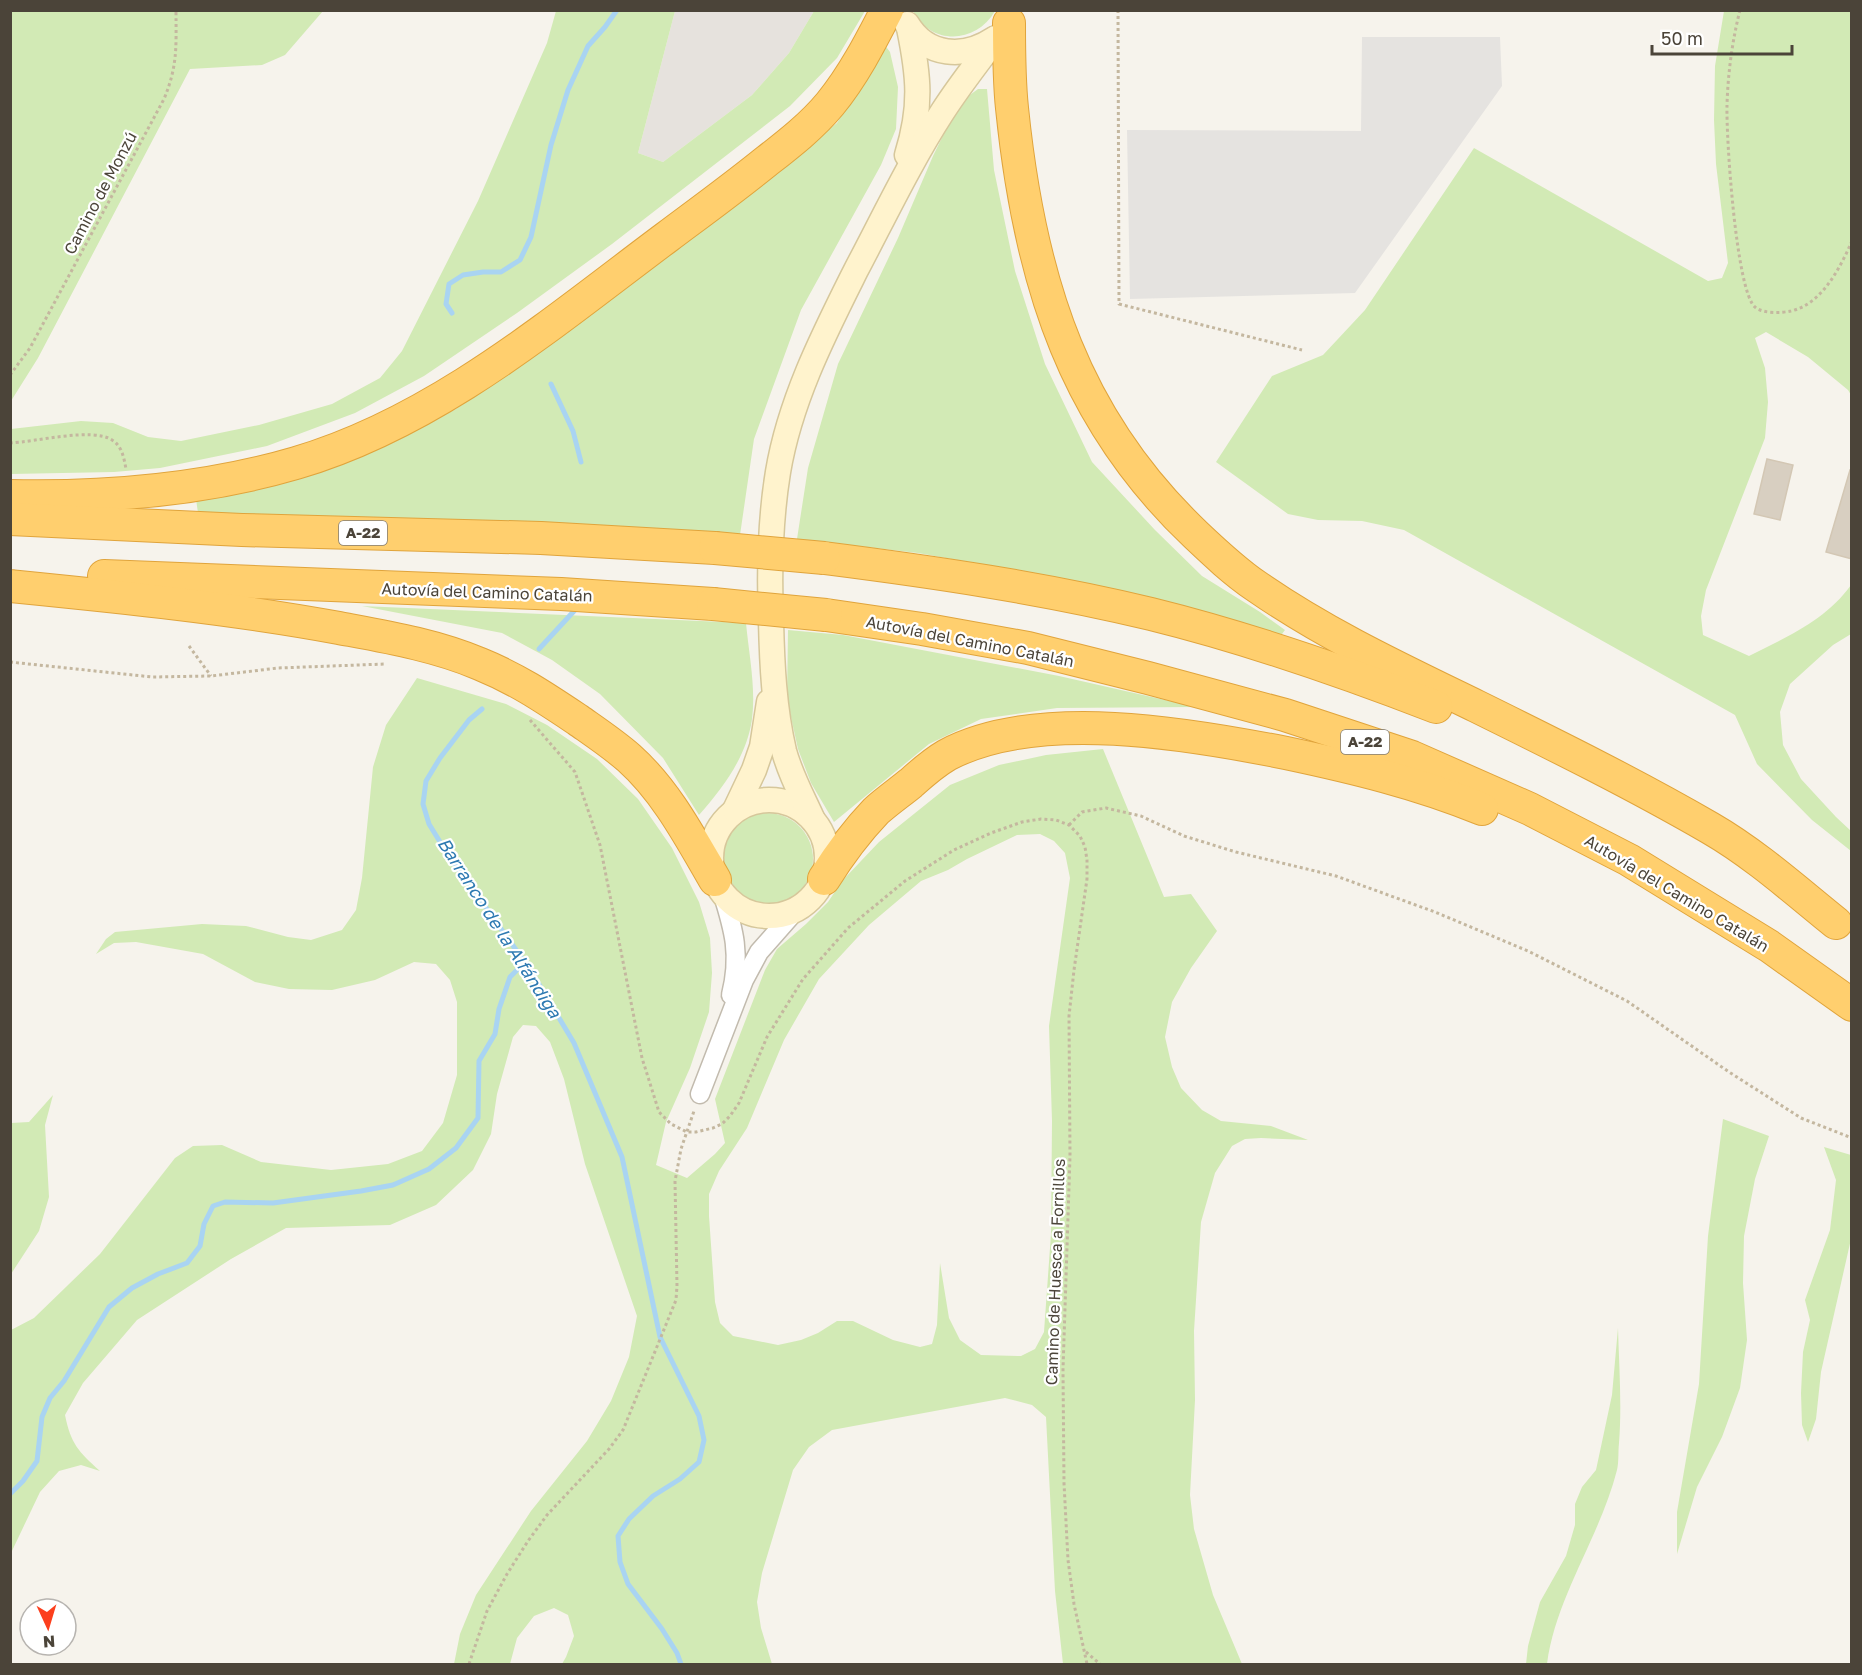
<svg xmlns="http://www.w3.org/2000/svg" width="1862" height="1675" viewBox="0 0 1862 1675" font-family="'Golos Text',sans-serif">
<style>
.industrial{fill:#e6e2dd}
.green{fill:#d2eab5;fill-rule:evenodd}
.parking{fill:#e5e3e0}
.lines{fill:none;stroke-linecap:round;stroke-linejoin:round}
.stream{stroke:#a9d4f2;stroke-width:5}
.building{fill:#d8cfc1;stroke:#d3c7b4;stroke-width:1.5}
.street-casing{stroke:#c2bbae;stroke-width:21}
.secondary-casing{stroke:#d6c79b;stroke-width:27}
.highway-casing{stroke:#e0a43c;stroke-width:34}
.path{stroke:#c4b79f;stroke-width:3;stroke-dasharray:3 3;stroke-linecap:butt}
.street{stroke:#fff;stroke-width:18}
.secondary{stroke:#fff3cd;stroke-width:24}
.highway{stroke:#ffcf6e;stroke-width:32}
.highway-bridge-casing{stroke:#e0a43c;stroke-width:34;stroke-linecap:butt}
.highway-bridge{stroke:#ffcf6e;stroke-width:32}
.labels{text-anchor:middle;stroke-width:4.5;stroke-linejoin:round;paint-order:stroke}
.shield{fill:#fff;stroke:#817c74;stroke-width:1.5}
.shield-label{font-size:15px;font-weight:bold;fill:#4b4439}
.street-label{font-size:16px;fill:#4b4439;stroke:#fff}
.water-label{font-size:18px;font-style:italic;fill:#2e7ab2;stroke:#fff}
</style>
<rect width="100%" height="100%" fill="#f6f3ec"/>
<!-- industrial -->
<path class="industrial" d="M 675,11 L 814,11 L 789,53 L 752,95 L 663,162 L 638,153 Z"/>
<!-- green -->
<g class="green">
<path d="M 11,10 L 323,11 L 285,55 L 262,65 L 190,69 L 38,358 L 11,401 Z"/>
<path d="M 556,11 L 675,11 L 638,153 L 663,162 L 752,95 L 789,53 L 814,11 L 865,11 L 837,58 L 790,106 L 612,244 L 517,313 L 424,376 L 355,413 L 267,446 L 160,468 L 114,472 L 11,474 L 11,429 L 81,421 L 113,423 L 148,437 L 181,441 L 259,425 L 332,404 L 380,378 L 402,351 L 478,201 L 547,43 Z"/>
<path d="M 913,11 L 913,10 L 995,11 C 976,44 931,46 913,11 Z"/>
<path d="M 1724,11 L 1851,11 L 1851,395 L 1848,390 L 1808,357 L 1766,332 L 1755,338 L 1765,368 L 1768,402 L 1765,438 L 1706,590 L 1701,616 L 1703,635 L 1749,656 C 1787,637 1826,620 1851,585 L 1851,634 L 1833,645 L 1790,684 L 1780,712 L 1783,745 L 1801,779 L 1836,817 L 1851,831 L 1851,851 L 1812,820 L 1757,764 L 1735,715 L 1404,530 L 1362,521 L 1318,520 L 1288,514 L 1216,462 L 1272,376 L 1323,355 L 1365,310 L 1474,148 L 1708,281 L 1722,278 L 1728,263 L 1716,164 L 1714,120 L 1715,66 Z"/>
<path d="M 884,44 L 890,52 L 898,87 L 896,129 L 881,165 L 801,310 L 754,439 L 740,535 L 198,513 L 196,499 L 389,443 L 456,409 L 589,313 L 837,123 Z"/>
<path d="M 978,89 L 987,89 L 994,170 L 1015,271 L 1045,364 L 1092,462 L 1155,530 L 1202,576 L 1260,612 L 1285,630 L 1279,638 L 1206,615 L 1085,583 L 918,553 L 797,539 L 808,468 L 838,364 L 898,238 L 933,156 L 959,103 Z"/>
<path d="M 362,606 L 746,623 C 749,655 756,688 752,719 C 747,756 723,788 699,815 L 663,758 L 600,694 L 552,660 L 502,633 Z"/>
<path d="M 788,630 L 843,635 L 1059,676 L 1196,707 L 1057,708 L 981,719 L 929,744 L 834,822 L 811,783 L 798,749 L 787,699 Z"/>
<path d="M 417,678 L 506,704 L 547,725 L 597,759 L 638,799 L 672,848 L 699,902 L 710,938 L 712,973 L 709,1012 L 690,1068 L 666,1122 L 656,1165 L 687,1178 L 715,1154 L 725,1143 L 715,1099 L 765,970 L 777,949 L 806,924 L 828,902 L 842,881 L 879,842 L 950,785 L 999,765 L 1046,755 L 1103,749 L 1164,897 L 1191,894 L 1217,931 L 1191,968 L 1172,1002 L 1165,1037 L 1172,1067 L 1181,1088 L 1202,1110 L 1221,1121 L 1271,1126 L 1308,1140 L 1261,1138 L 1245,1139 L 1232,1146 L 1215,1173 L 1201,1222 L 1194,1331 L 1195,1400 L 1190,1495 L 1194,1529 L 1213,1595 L 1242,1664 L 1063,1664 L 1055,1591 L 1046,1417 L 1032,1405 L 1005,1398 L 832,1430 L 809,1447 L 793,1470 L 762,1573 L 757,1602 L 761,1628 L 772,1664 L 562,1664 L 566,1657 L 574,1636 L 568,1615 L 554,1608 L 534,1616 L 517,1638 L 510,1664 L 454,1664 L 460,1634 L 476,1595 L 531,1511 L 587,1441 L 611,1401 L 629,1357 L 637,1316 L 585,1164 L 564,1079 L 550,1042 L 536,1026 L 523,1025 L 513,1037 L 497,1094 L 491,1134 L 473,1170 L 436,1205 L 390,1225 L 286,1228 L 231,1259 L 137,1320 L 83,1383 L 65,1415 C 71,1444 78,1451 100,1471 L 81,1465 L 59,1471 L 40,1492 L 11,1553 L 11,1330 L 34,1318 L 100,1254 L 175,1158 L 193,1146 L 222,1145 L 261,1162 L 331,1170 L 388,1164 L 422,1151 L 443,1123 L 457,1075 L 457,1002 L 450,980 L 436,964 L 414,962 L 375,980 L 332,990 L 289,989 L 255,982 L 203,954 L 136,942 L 114,943 L 96,954 L 106,939 L 115,932 L 202,924 L 246,926 L 288,937 L 311,940 L 342,930 L 356,910 L 362,878 L 373,767 L 386,725 ZM 1040,834 L 1054,841 L 1065,853 L 1070,878 L 1049,1026 L 1052,1121 L 1051,1234 L 1044,1332 L 1035,1349 L 1021,1356 L 981,1355 L 960,1340 L 949,1318 L 940,1263 L 937,1325 L 932,1344 L 920,1347 L 893,1340 L 853,1321 L 837,1321 L 818,1333 L 801,1340 L 778,1345 L 733,1336 L 720,1323 L 715,1302 L 709,1216 L 709,1194 L 719,1171 L 747,1128 L 784,1040 L 819,979 L 869,925 L 921,881 L 948,870 L 967,859 L 1017,835 Z"/>
<circle cx="767" cy="859" r="46"/>
<path d="M 53,1095 L 45,1125 L 49,1197 L 39,1231 L 11,1274 L 11,1123 L 29,1122 Z"/>
<path d="M 1723,1119 L 1769,1136 L 1755,1179 L 1744,1236 L 1743,1283 L 1747,1340 L 1740,1388 L 1722,1437 L 1697,1487 L 1677,1554 L 1677,1512 L 1699,1384 L 1708,1236 Z"/>
<path d="M 1824,1147 L 1851,1155 L 1851,1239 L 1821,1372 L 1816,1419 L 1808,1442 L 1802,1425 L 1801,1393 L 1803,1352 L 1810,1320 L 1805,1300 L 1830,1230 L 1836,1180 Z"/>
<path d="M 1618,1328 C 1619,1366 1622,1405 1619,1443 C 1618,1452 1619,1462 1617,1470 C 1600,1537 1556,1596 1547,1664 L 1526,1664 L 1528,1646 L 1540,1602 L 1566,1556 L 1575,1525 L 1575,1504 L 1582,1487 L 1596,1470 L 1612,1395 Z"/>
</g>
<!-- parking -->
<path class="parking" d="M 1362,37 L 1500,37 L 1502,86 L 1355,293 L 1130,299 L 1127,130 L 1361,131 Z"/>
<g class="lines">
<!-- stream -->
<g class="stream">
<path d="M 452,313 L 446,304 L 449,284 L 463,275 L 483,272 L 501,272 L 520,260 L 531,237 L 551,145 L 568,90 L 588,46 L 605,27 L 617,10"/>
<path d="M 551,384 L 573,431 L 581,462"/>
<path d="M 539,649 L 575,610"/>
<path d="M 482,709 L 469,720 L 440,758 L 426,781 L 423,804 L 429,824 L 445,850 L 531,971 L 574,1043 L 622,1157 L 660,1337 L 699,1416 L 704,1440 L 699,1462 L 680,1479 L 653,1496 L 629,1519 L 618,1536 L 620,1562 L 628,1584 L 662,1629 L 677,1653 L 681,1664"/>
<path d="M 10,1494 L 23,1481 L 37,1461 L 42,1417 L 50,1398 L 64,1381 L 109,1307 L 132,1288 L 158,1274 L 187,1263 L 200,1246 L 204,1224 L 213,1206 L 225,1202 L 273,1203 L 361,1191 L 393,1185 L 429,1169 L 456,1148 L 478,1118 L 479,1061 L 495,1034 L 499,1009 L 510,977 L 525,962"/>
</g>
</g>
<!-- building -->
<g class="building">
<path d="M 1767,459 L 1793,465 L 1780,520 L 1754,514 Z"/>
<path d="M 1850,470 L 1852,471 L 1852,559 L 1826,552 Z"/>
</g>
<g class="lines">
<!-- street casing -->
<g class="street-casing">
<g id="street">
<path d="M 722,892 C 734,930 741,955 731,995"/>
<path d="M 700,1094 L 744,980 L 759,952 L 796,910"/>
</g>
</g>
<!-- secondary casing -->
<g class="secondary-casing">
<g id="secondary">
<path d="M 907,24 C 927,57 964,59 994,39"/>
<path d="M 907,155 C 922,107 919,76 909,28"/>
<circle cx="769" cy="858" r="58"/>
<path d="M 735,810 L 754,770 L 762,747 L 769,702"/>
<path d="M 812,818 C 802,796 790,774 784,751 C 774,708 772,664 771,621 C 769,571 770,521 778,472 C 790,400 824,334 856,270 C 884,217 910,162 943,111 C 959,86 978,62 996,38"/>
</g>
</g>
<!-- highway casing -->
<g class="highway-casing">
<g id="highway">
<path d="M 1009,23 C 1009,51 1009,80 1012,108 C 1020,187 1036,273 1066,346 C 1095,417 1140,482 1196,535 C 1215,553 1234,571 1256,586 C 1325,634 1400,669 1476,706 C 1555,745 1634,784 1710,828 C 1755,854 1795,890 1836,923"/>
<path d="M 10,496 C 107,498 204,490 296,463 C 436,422 553,322 667,237 C 699,213 732,189 763,164 C 786,146 811,127 830,104 C 853,76 870,43 887,10"/>
<path d="M 10,519 L 242,530 L 541,538 L 715,548"/>
<path d="M 824,558 C 934,572 1043,588 1151,614 C 1248,638 1343,671 1436,707"/>
<path d="M 104,576 L 561,594 L 713,604"/>
<path d="M 10,586 C 120,597 231,608 339,628 C 387,637 435,645 480,664 C 517,679 545,698 578,720 C 595,732 613,744 629,758 C 666,791 690,837 715,880"/>
<path d="M 826,615 L 922,629 L 1028,648 L 1148,678 L 1285,715 L 1412,757 L 1530,809 L 1629,860 L 1769,946 L 1852,1005"/>
<path d="M 824,879 C 839,855 856,832 876,811 C 887,801 900,792 911,783 C 922,773 935,762 947,755 C 1037,707 1190,734 1286,753 C 1352,767 1419,783 1482,809"/>
</g>
</g>
<!-- path -->
<g class="path">
<path d="M 1118,10 L 1119,304 L 1302,350"/>
<path d="M 1740,10 C 1732,42 1728,73 1727,105 C 1726,136 1736,291 1755,307 C 1763,314 1781,313 1791,311 C 1822,304 1840,268 1852,241"/>
<path d="M 10,375 L 30,348 L 164,99 C 178,65 176,46 176,10"/>
<path d="M 10,443 C 35,442 93,427 112,440 C 122,446 124,458 126,469"/>
<path d="M 189,646 L 211,676"/>
<path d="M 10,662 L 152,677 L 211,676 L 278,668 L 385,664"/>
<path d="M 530,720 L 575,772 L 600,845 L 642,1058 L 659,1112 L 671,1124 L 687,1132 L 696,1132 L 713,1128 L 722,1124 L 730,1116 L 739,1103 L 767,1037 L 803,979 L 848,928 L 905,881 L 954,850 L 991,833 L 1022,822 L 1041,819 L 1056,820 L 1069,825 L 1080,836 L 1085,847 L 1087,860 L 1087,879 L 1074,970 L 1069,1016 L 1070,1156 L 1063,1369 L 1064,1483 L 1068,1560 L 1074,1604 L 1087,1664"/>
<path d="M 1069,825 L 1082,812 L 1106,808 L 1141,816 L 1184,836 L 1236,852 L 1336,876 L 1435,912 L 1528,951 L 1627,1001 L 1729,1072 L 1801,1118 L 1852,1138"/>
<path d="M 1086,1652 L 1100,1664"/>
<path d="M 469,1664 L 487,1611 L 507,1574 L 528,1541 L 547,1515 L 609,1449 L 623,1430 L 676,1300 L 677,1286 L 675,1181 L 681,1149 L 694,1111"/>
</g>
<!-- street -->
<use href="#street" class="street"/>
<!-- secondary -->
<use href="#secondary" class="secondary"/>
<!-- highway -->
<use href="#highway" class="highway"/>
<!-- highway-bridge casing -->
<g class="highway-bridge-casing">
<g id="highway-bridge">
<path d="M 715,548 L 824,558"/>
<path d="M 713,604 L 826,615"/>
</g>
</g>
<!-- highway-bridge -->
<use href="#highway-bridge" class="highway-bridge"/>
</g>
<g class="labels">
<!-- shield labels -->
<g class="shield">
<rect x="339" y="521" width="48" height="24" rx="4.5"/>
<rect x="1341" y="730" width="48" height="24" rx="4.5"/>
</g>
<g class="shield-label">
<text x="363" y="538">A-22</text>
<text x="1365" y="747">A-22</text>
</g>
<!-- street labels -->
<g class="street-label">
<text transform="translate(100 193) rotate(-62)" y="6">Camino de Monzú</text>
<text transform="translate(487 592) rotate(2)" y="6">Autovía del Camino Catalán</text>
<text transform="translate(970 641) rotate(11)" y="6">Autovía del Camino Catalán</text>
<text transform="translate(1677 893) rotate(31)" y="6">Autovía del Camino Catalán</text>
<text transform="translate(1055 1272) rotate(-88)" y="6">Camino de Huesca a Fornillos</text>
</g>
<!-- water labels -->
<g class="water-label">
<text transform="translate(499 928) rotate(57)" y="6">Barranco de la Alfándiga</text>
</g>
</g>
<!-- border -->
<rect width="1862" height="1675" fill="none" stroke="#4b4439" stroke-width="24"/>
<!-- north arrow -->
<g transform="translate(48 1627) rotate(176)"><circle r="28" fill="#ffffff" stroke="#b7b4b0" stroke-width="1.5"/>
<path d="M0-4.5L10 22L0 15L-10 22Z" fill="#fc3f1d"/>
<text y="-9" font-size="16" font-weight="bold" text-anchor="middle" fill="#4b4439">N</text>
</g>
<!-- scale -->
<path d="M1652 45v9h140v-9" fill="none" stroke="#4b4439" stroke-width="3"/>
<text x="1661" y="45" font-size="18" fill="#4b4439" stroke="#ffffff" stroke-width="4.5" paint-order="stroke">50 m</text>
</svg>
